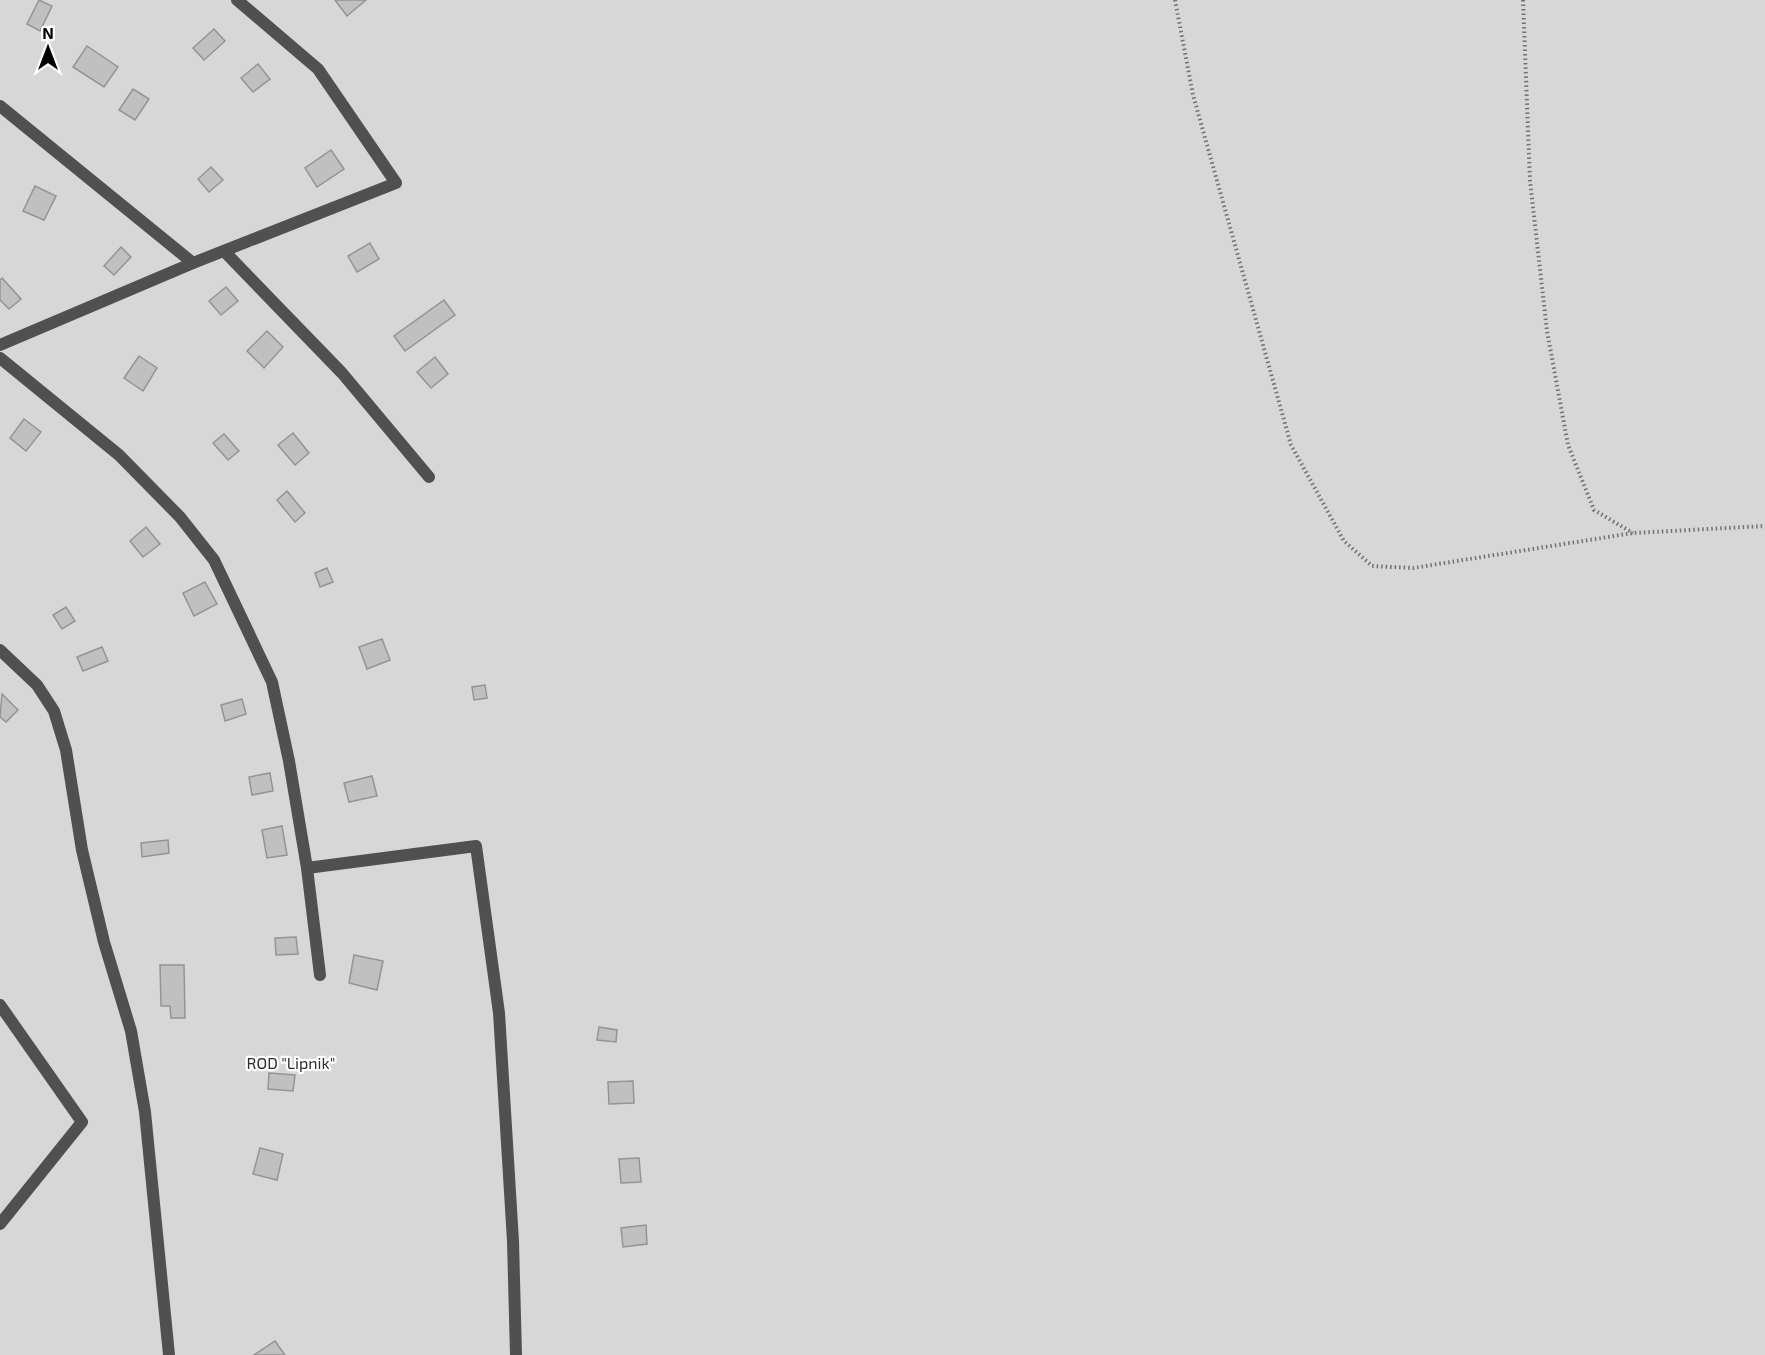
<svg xmlns="http://www.w3.org/2000/svg" width="1765" height="1355" viewBox="0 0 1765 1355" font-family="'Exo 2',sans-serif">
<style>
.green{fill:#d7d7d7}
.building{fill:#c0c0c0;stroke:#949494;stroke-width:1.5}
.lines{fill:none;stroke-linecap:round;stroke-linejoin:round}
.path{stroke:#727272;stroke-width:4;stroke-dasharray:1.5 3;stroke-linecap:butt}
.lane{stroke:#505050;stroke-width:12}
.labels{text-anchor:middle;stroke-width:4.5;stroke-linejoin:round;paint-order:stroke}
.park-label{font-size:16px;fill:#2e2e2e;stroke:#fff}
</style>
<rect width="100%" height="100%" fill="#fff"/>
<!-- green -->
<rect class="green" x="0" y="0" width="1765" height="1355"/>
<!-- building -->
<g class="building">
<path d="M 39,0 L 52,6 L 40,31 L 27,24 Z"/>
<path d="M 335,0 L 366,0 L 347,16 Z"/>
<path d="M 214,29 L 225,41 L 204,60 L 193,48 Z"/>
<path d="M 87,46 L 118,67 L 104,87 L 73,67 Z"/>
<path d="M 258,64 L 270,79 L 253,92 L 241,78 Z"/>
<path d="M 133,89 L 149,99 L 135,120 L 119,110 Z"/>
<path d="M 331,150 L 344,169 L 317,187 L 305,168 Z"/>
<path d="M 211,167 L 223,180 L 209,192 L 198,179 Z"/>
<path d="M 35,186 L 56,196 L 44,220 L 23,211 Z"/>
<path d="M 370,243 L 379,259 L 357,272 L 348,256 Z"/>
<path d="M 121,247 L 131,257 L 114,275 L 104,266 Z"/>
<path d="M 2,278 L 21,299 L 9,309 L 0,300 L 0,280 Z"/>
<path d="M 226,287 L 238,301 L 221,315 L 209,301 Z"/>
<path d="M 444,300 L 455,315 L 405,351 L 394,336 Z"/>
<path d="M 267,331 L 283,347 L 264,368 L 247,351 Z"/>
<path d="M 139,356 L 157,368 L 143,391 L 124,378 Z"/>
<path d="M 435,357 L 448,374 L 431,388 L 417,372 Z"/>
<path d="M 24,419 L 41,432 L 26,451 L 10,438 Z"/>
<path d="M 293,433 L 309,453 L 295,465 L 278,445 Z"/>
<path d="M 224,434 L 239,451 L 228,460 L 213,443 Z"/>
<path d="M 287,491 L 305,513 L 295,522 L 277,500 Z"/>
<path d="M 146,527 L 160,544 L 143,557 L 130,541 Z"/>
<path d="M 327,568 L 333,582 L 320,587 L 315,573 Z"/>
<path d="M 205,582 L 217,604 L 194,616 L 183,593 Z"/>
<path d="M 66,607 L 75,621 L 62,629 L 53,615 Z"/>
<path d="M 382,639 L 390,660 L 367,669 L 359,647 Z"/>
<path d="M 102,647 L 108,661 L 83,671 L 77,657 Z"/>
<path d="M 485,685 L 487,698 L 474,700 L 472,687 Z"/>
<path d="M 2,694 L 18,710 L 6,722 L 0,717 Z"/>
<path d="M 242,699 L 246,714 L 225,721 L 221,705 Z"/>
<path d="M 270,773 L 273,791 L 252,795 L 249,777 Z"/>
<path d="M 372,776 L 377,796 L 349,802 L 344,783 Z"/>
<path d="M 282,826 L 287,855 L 267,858 L 262,830 Z"/>
<path d="M 168,840 L 169,853 L 142,857 L 141,843 Z"/>
<path d="M 296,937 L 298,954 L 276,955 L 275,938 Z"/>
<path d="M 354,955 L 383,961 L 377,990 L 349,983 Z"/>
<path d="M 160,965 L 184,965 L 185,1018 L 171,1018 L 170,1006 L 161,1006 Z"/>
<path d="M 599,1027 L 617,1030 L 616,1042 L 597,1040 Z"/>
<path d="M 269,1073 L 295,1075 L 293,1091 L 268,1089 Z"/>
<path d="M 633,1081 L 634,1103 L 609,1104 L 608,1082 Z"/>
<path d="M 260,1148 L 283,1154 L 277,1180 L 253,1174 Z"/>
<path d="M 639,1158 L 641,1182 L 621,1183 L 619,1159 Z"/>
<path d="M 646,1225 L 647,1244 L 623,1247 L 621,1228 Z"/>
<path d="M 275,1341 L 285,1355 L 254,1355 Z"/>
</g>
<g class="lines">
<!-- path -->
<g class="path">
<path d="M 1175,0 L 1193,95 L 1291,445 L 1344,541 L 1372,566 L 1413,568 L 1633,533 L 1765,526"/>
<path d="M 1523,0 L 1530,181 L 1547,331 L 1568,445 L 1594,510 L 1633,533"/>
</g>
<!-- lane -->
<g class="lane">
<path d="M 0,106 L 193,263"/>
<path d="M 224,251 L 342,373 L 429,477"/>
<path d="M 0,345 L 193,263 L 396,183 L 318,69 L 237,0"/>
<path d="M 0,358 L 119,455 L 180,517 L 214,560 L 272,682 L 289,761 L 307,868 L 320,975"/>
<path d="M 0,650 L 37,685 L 54,711 L 66,750 L 82,850 L 104,942 L 131,1031 L 145,1112 L 169,1355"/>
<path d="M 307,868 L 476,846 L 499,1013 L 513,1241 L 516,1355"/>
<path d="M 0,1005 L 82,1122 L 0,1224"/>
</g>
</g>
<g class="labels">
<!-- park labels -->
<g class="park-label">
<text x="291" y="1069">ROD "Lipnik"</text>
</g>
</g>
<!-- north arrow -->
<g transform="translate(48 48)" stroke="#ffffff" stroke-width="4.5" paint-order="stroke">
<path d="M0-4.5L10 22L0 15L-10 22Z" fill="#000000"/>
<text y="-9" font-size="16" font-weight="bold" text-anchor="middle" fill="#000000">N</text>
</g>
</svg>
